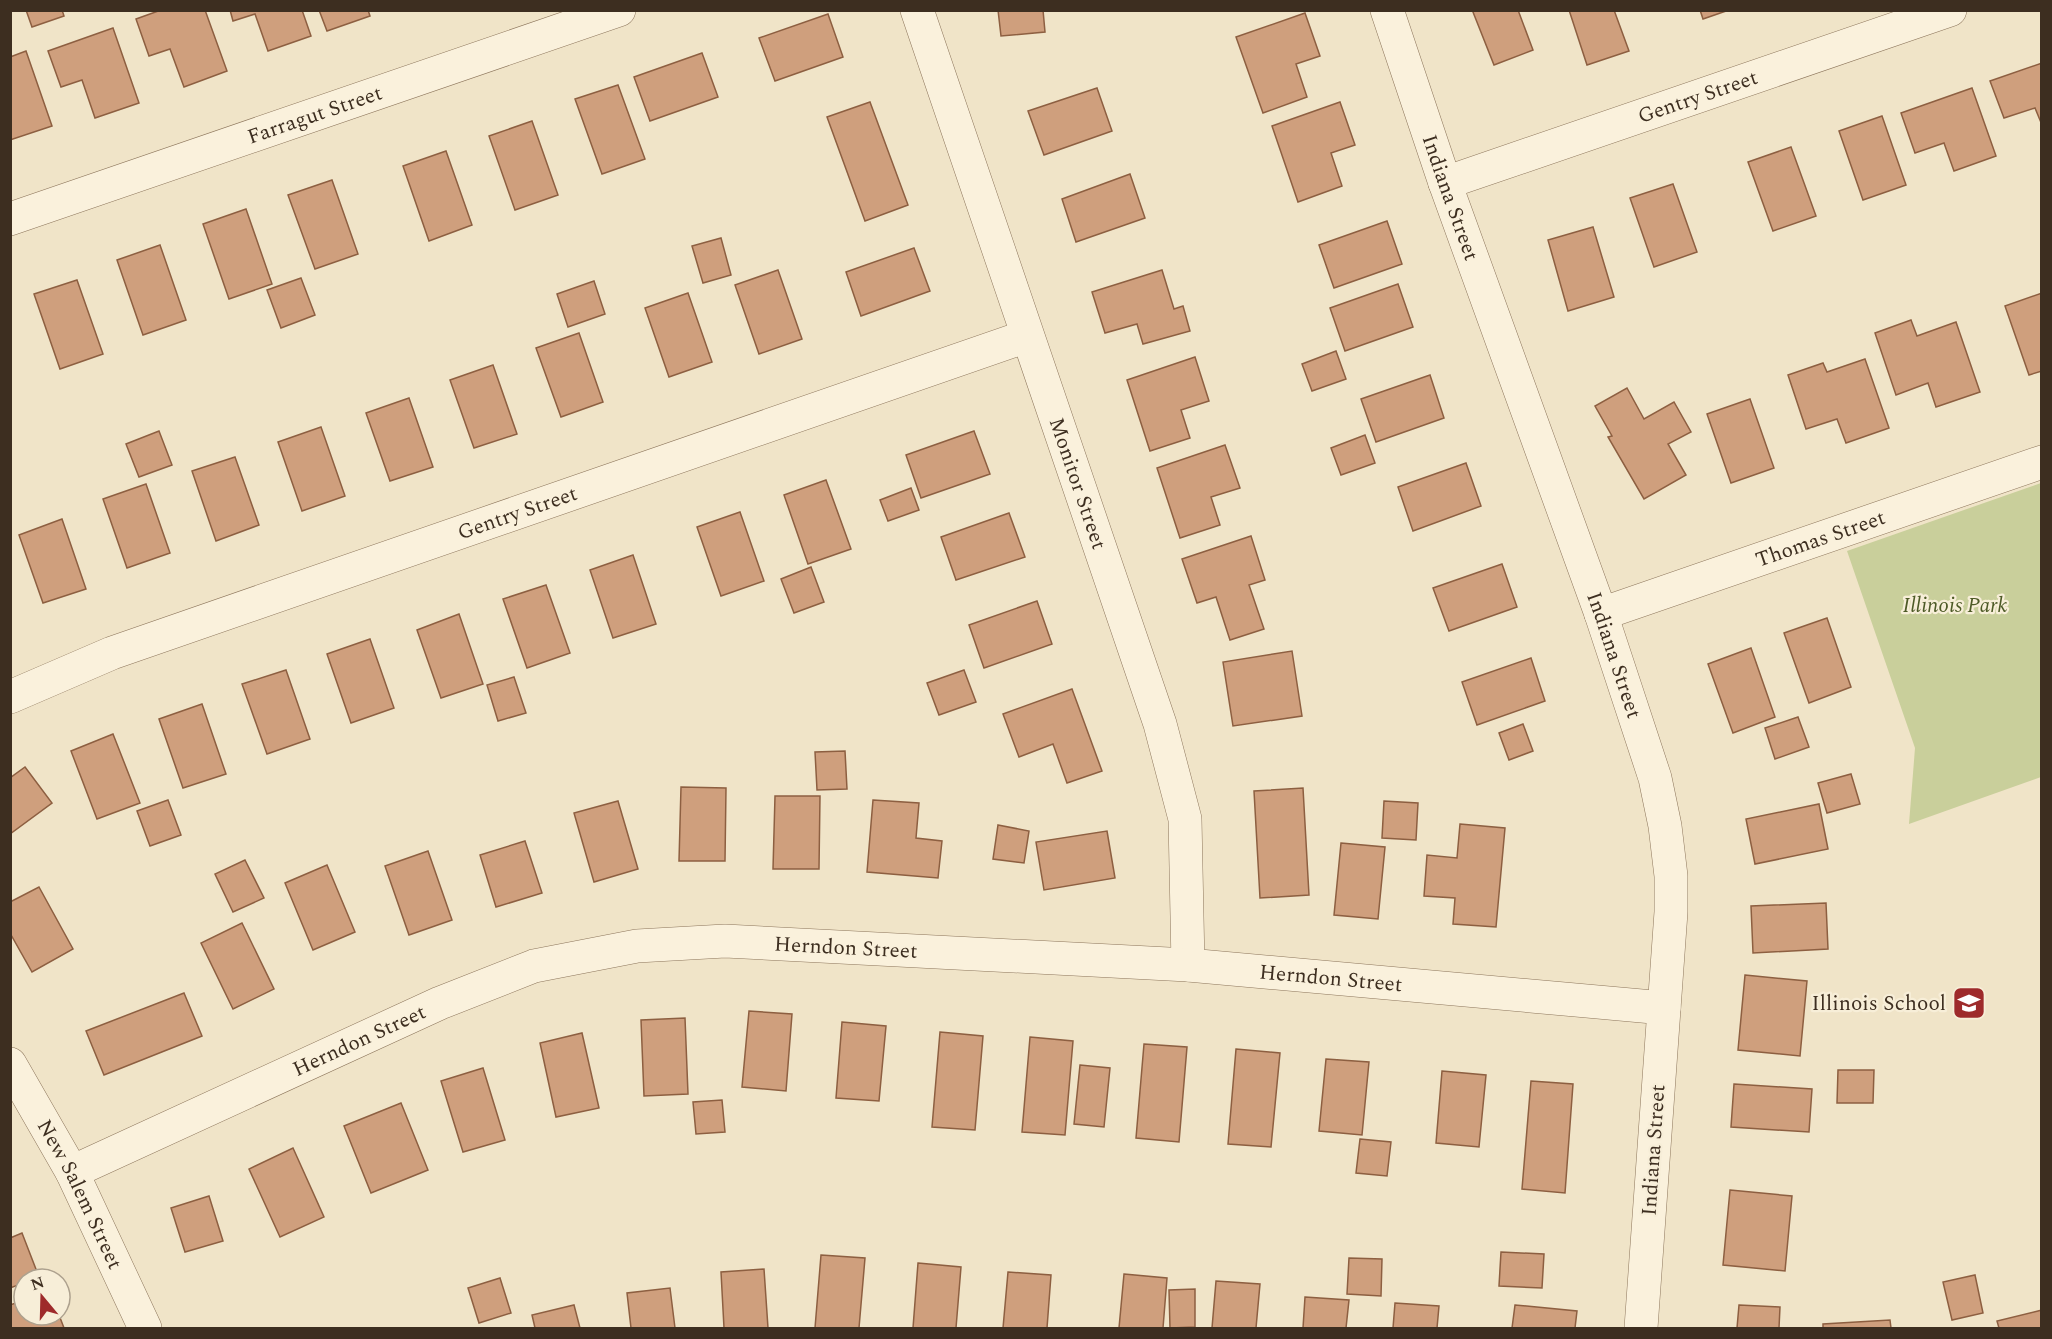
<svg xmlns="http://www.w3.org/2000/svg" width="2052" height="1339" viewBox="0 0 2052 1339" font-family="Spectral,serif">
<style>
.green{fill:#c9cf9b}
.building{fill:#cf9f7d;stroke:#8d5f41;stroke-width:1.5}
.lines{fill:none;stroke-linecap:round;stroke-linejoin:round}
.minor-casing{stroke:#8d765c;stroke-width:34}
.minor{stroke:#faf1dc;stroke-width:33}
.labels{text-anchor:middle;stroke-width:4.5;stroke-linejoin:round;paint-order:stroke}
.street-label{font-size:21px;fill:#3d2e20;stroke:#f7eed8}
.park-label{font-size:21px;font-style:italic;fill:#4d5a26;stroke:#f7eed8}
.poi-label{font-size:21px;fill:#3d2e20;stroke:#f7eed8;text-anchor:end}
</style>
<rect width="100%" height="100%" fill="#f0e4c8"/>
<!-- green -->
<path class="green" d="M 2041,483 L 2041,777 L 1909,824 L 1915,748 L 1847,551 Z"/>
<!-- building -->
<g class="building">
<path d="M 26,10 L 62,10 L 64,16 L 32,27 Z"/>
<path d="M 161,10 L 205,10 L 227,71 L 184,87 L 170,49 L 149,56 L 136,19 Z"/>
<path d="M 230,10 L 302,10 L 311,36 L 268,51 L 255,14 L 233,21 Z"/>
<path d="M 319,10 L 368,10 L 370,16 L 327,31 Z"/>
<path d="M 998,10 L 1043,10 L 1045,32 L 1001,36 Z"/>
<path d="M 1476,10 L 1518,10 L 1533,50 L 1494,65 L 1473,12 Z"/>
<path d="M 1569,10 L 1614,10 L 1629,51 L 1587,65 Z"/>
<path d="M 1700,10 L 1729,10 L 1703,19 Z"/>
<path d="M 1305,13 L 1320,56 L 1296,64 L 1307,97 L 1263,113 L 1236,37 Z"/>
<path d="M 828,14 L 843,57 L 775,81 L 759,38 Z"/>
<path d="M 113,28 L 139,103 L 95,118 L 82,80 L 61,87 L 48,51 Z"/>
<path d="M 26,51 L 52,126 L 10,140 L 10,57 Z"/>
<path d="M 702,53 L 718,97 L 650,121 L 634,77 Z"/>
<path d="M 2042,63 L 2042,125 L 2035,108 L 2004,118 L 1990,81 Z"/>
<path d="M 618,85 L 645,159 L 602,174 L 575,99 Z"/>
<path d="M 1097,88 L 1112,131 L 1044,155 L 1028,111 Z"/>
<path d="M 1972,88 L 1996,156 L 1954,171 L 1944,143 L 1915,153 L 1901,113 Z"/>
<path d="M 870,102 L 908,205 L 865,221 L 827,117 Z"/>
<path d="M 1340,102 L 1355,145 L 1331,153 L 1342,186 L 1298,202 L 1272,126 Z"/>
<path d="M 1882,116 L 1906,185 L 1863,200 L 1839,131 Z"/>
<path d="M 532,121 L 558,195 L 515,210 L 489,136 Z"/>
<path d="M 1791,147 L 1816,216 L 1773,231 L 1748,162 Z"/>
<path d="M 446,151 L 472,225 L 429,241 L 403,166 Z"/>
<path d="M 1130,174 L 1145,218 L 1076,242 L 1062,199 Z"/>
<path d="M 332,180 L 358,254 L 315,269 L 288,195 Z"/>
<path d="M 1673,184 L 1697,252 L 1654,267 L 1630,198 Z"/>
<path d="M 246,209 L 272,284 L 229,299 L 203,224 Z"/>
<path d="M 1387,221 L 1402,264 L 1334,288 L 1319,245 Z"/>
<path d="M 1593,227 L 1614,297 L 1568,311 L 1548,240 Z"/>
<path d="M 721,238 L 731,275 L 703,283 L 692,246 Z"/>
<path d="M 160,245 L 186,320 L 143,335 L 117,260 Z"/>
<path d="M 914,248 L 930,291 L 861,316 L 846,272 Z"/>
<path d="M 778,270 L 802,339 L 759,354 L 735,285 Z"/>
<path d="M 1162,270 L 1174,309 L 1183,306 L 1190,331 L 1143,344 L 1137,324 L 1105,333 L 1092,292 Z"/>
<path d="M 301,278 L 315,315 L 281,328 L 267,290 Z"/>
<path d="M 77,280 L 103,354 L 60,369 L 34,294 Z"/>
<path d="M 594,281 L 605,314 L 568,327 L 557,294 Z"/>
<path d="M 1398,284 L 1413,327 L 1345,351 L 1330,308 Z"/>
<path d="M 688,293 L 712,362 L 669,377 L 645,308 Z"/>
<path d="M 2042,293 L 2042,371 L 2029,375 L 2005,306 Z"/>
<path d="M 1911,320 L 1917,336 L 1956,322 L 1980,392 L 1936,407 L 1928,383 L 1896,395 L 1875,333 Z"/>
<path d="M 579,333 L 603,402 L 561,417 L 536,348 Z"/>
<path d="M 1336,351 L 1346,379 L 1312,391 L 1302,364 Z"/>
<path d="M 1195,357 L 1209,401 L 1181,410 L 1190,438 L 1150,451 L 1127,380 Z"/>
<path d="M 1865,359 L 1889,428 L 1846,443 L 1837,419 L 1806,429 L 1788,375 L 1823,363 L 1827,372 Z"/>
<path d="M 493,365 L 517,434 L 474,448 L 450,380 Z"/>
<path d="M 1430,375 L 1444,418 L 1376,442 L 1361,399 Z"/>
<path d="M 1627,388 L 1644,419 L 1674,402 L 1691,432 L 1668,444 L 1686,475 L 1644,499 L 1608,437 L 1612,436 L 1595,406 Z"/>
<path d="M 409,398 L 433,467 L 390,481 L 366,413 Z"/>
<path d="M 1750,399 L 1774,468 L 1731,483 L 1707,414 Z"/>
<path d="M 321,427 L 345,496 L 302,511 L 278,442 Z"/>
<path d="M 159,431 L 172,465 L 139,477 L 126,444 Z"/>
<path d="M 974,431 L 990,474 L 921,498 L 906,455 Z"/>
<path d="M 1365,435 L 1375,463 L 1341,475 L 1331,448 Z"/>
<path d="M 1225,445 L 1240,488 L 1211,497 L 1220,525 L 1180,538 L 1157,468 Z"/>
<path d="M 235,457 L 259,525 L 216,541 L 192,471 Z"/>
<path d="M 1466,463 L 1481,506 L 1413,531 L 1398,487 Z"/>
<path d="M 826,480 L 851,549 L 808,564 L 784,495 Z"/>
<path d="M 146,484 L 170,553 L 127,568 L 103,499 Z"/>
<path d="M 911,488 L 919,510 L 888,521 L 880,500 Z"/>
<path d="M 740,512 L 764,581 L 721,596 L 697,527 Z"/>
<path d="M 1009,513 L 1025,557 L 956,580 L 941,537 Z"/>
<path d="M 62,519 L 86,589 L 43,603 L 19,535 Z"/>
<path d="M 1251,536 L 1265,580 L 1249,585 L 1264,629 L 1230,640 L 1216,597 L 1197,603 L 1182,559 Z"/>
<path d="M 633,555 L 656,624 L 613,638 L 590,570 Z"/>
<path d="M 1502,564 L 1517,607 L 1449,631 L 1433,588 Z"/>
<path d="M 811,567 L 824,602 L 794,613 L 781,579 Z"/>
<path d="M 546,585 L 570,653 L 527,668 L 503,599 Z"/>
<path d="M 1037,601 L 1052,644 L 984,668 L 969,625 Z"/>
<path d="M 459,614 L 483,684 L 441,698 L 417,630 Z"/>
<path d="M 1827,618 L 1851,687 L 1809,703 L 1784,633 Z"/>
<path d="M 370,639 L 394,708 L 351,723 L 327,654 Z"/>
<path d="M 1751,648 L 1775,717 L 1733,733 L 1708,664 Z"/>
<path d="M 1292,651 L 1302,716 L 1233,726 L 1223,662 Z"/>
<path d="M 1531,658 L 1545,701 L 1477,725 L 1462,682 Z"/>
<path d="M 286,670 L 310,739 L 267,754 L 242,684 Z"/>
<path d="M 964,670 L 976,702 L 939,715 L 927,683 Z"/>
<path d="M 514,677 L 526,713 L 498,721 L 487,685 Z"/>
<path d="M 1072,689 L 1102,771 L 1067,783 L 1053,744 L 1019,757 L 1003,714 Z"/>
<path d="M 202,704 L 226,774 L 183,788 L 159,719 Z"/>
<path d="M 1798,717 L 1809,747 L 1775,759 L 1765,728 Z"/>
<path d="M 1523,724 L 1533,751 L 1509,760 L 1499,733 Z"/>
<path d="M 113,734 L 140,803 L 97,819 L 71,751 Z"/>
<path d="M 845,751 L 847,789 L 817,790 L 815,752 Z"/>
<path d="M 25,767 L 52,803 L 10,834 L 10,778 Z"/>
<path d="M 1851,774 L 1860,804 L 1827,813 L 1818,783 Z"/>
<path d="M 681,787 L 726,788 L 725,861 L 679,861 Z"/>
<path d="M 1303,788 L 1309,895 L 1260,898 L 1254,791 Z"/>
<path d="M 775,796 L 820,796 L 819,869 L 773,869 Z"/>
<path d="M 168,800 L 181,835 L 150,846 L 137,811 Z"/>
<path d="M 873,800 L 919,803 L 916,838 L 942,841 L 938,878 L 867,872 Z"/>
<path d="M 618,801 L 638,869 L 594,882 L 574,813 Z"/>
<path d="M 1384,801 L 1418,803 L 1416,840 L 1382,838 Z"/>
<path d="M 1819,804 L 1828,849 L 1755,864 L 1746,819 Z"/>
<path d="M 1460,824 L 1505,828 L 1496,927 L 1453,924 L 1455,898 L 1424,896 L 1427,855 L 1457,858 Z"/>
<path d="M 998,825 L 1029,831 L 1024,863 L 993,859 Z"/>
<path d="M 1107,831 L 1115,878 L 1044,890 L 1036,842 Z"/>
<path d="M 525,841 L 542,893 L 496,907 L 480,855 Z"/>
<path d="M 1341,843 L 1385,847 L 1378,919 L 1334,915 Z"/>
<path d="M 428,851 L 452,920 L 409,935 L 385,866 Z"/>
<path d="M 245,860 L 264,898 L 233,912 L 215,874 Z"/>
<path d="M 327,865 L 355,932 L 313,950 L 285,883 Z"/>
<path d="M 39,887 L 73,949 L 32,972 L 10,933 L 10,902 Z"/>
<path d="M 1826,903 L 1828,949 L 1753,953 L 1751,906 Z"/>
<path d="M 242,923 L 274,989 L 233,1009 L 201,943 Z"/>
<path d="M 1745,975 L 1807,981 L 1800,1056 L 1738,1050 Z"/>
<path d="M 184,993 L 202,1036 L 104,1075 L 86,1031 Z"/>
<path d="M 749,1011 L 792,1014 L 786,1091 L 742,1087 Z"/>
<path d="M 685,1018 L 688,1094 L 644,1096 L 641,1020 Z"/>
<path d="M 842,1022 L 886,1026 L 879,1101 L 836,1098 Z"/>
<path d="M 940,1032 L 983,1036 L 975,1130 L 932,1127 Z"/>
<path d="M 582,1033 L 599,1108 L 556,1117 L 540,1043 Z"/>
<path d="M 1030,1037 L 1073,1041 L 1065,1135 L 1022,1132 Z"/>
<path d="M 1144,1044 L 1187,1047 L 1179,1142 L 1136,1138 Z"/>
<path d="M 1236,1049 L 1280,1053 L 1271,1147 L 1228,1144 Z"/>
<path d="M 1326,1059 L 1369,1062 L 1362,1135 L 1319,1131 Z"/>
<path d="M 1080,1065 L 1110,1068 L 1104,1127 L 1074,1124 Z"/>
<path d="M 483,1068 L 505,1140 L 463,1152 L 441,1081 Z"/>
<path d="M 1838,1070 L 1874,1070 L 1873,1103 L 1837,1103 Z"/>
<path d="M 1442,1071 L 1486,1075 L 1479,1147 L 1436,1143 Z"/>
<path d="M 1531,1081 L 1573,1084 L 1565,1193 L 1522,1189 Z"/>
<path d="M 1734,1084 L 1812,1089 L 1809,1132 L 1731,1127 Z"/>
<path d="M 722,1100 L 725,1132 L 696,1134 L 693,1102 Z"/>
<path d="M 401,1103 L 428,1170 L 371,1193 L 344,1126 Z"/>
<path d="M 1360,1139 L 1391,1142 L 1387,1176 L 1356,1173 Z"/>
<path d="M 293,1148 L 324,1217 L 280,1237 L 249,1169 Z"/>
<path d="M 1730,1190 L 1792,1196 L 1785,1271 L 1723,1265 Z"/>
<path d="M 209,1196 L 223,1241 L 185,1252 L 171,1208 Z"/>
<path d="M 22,1233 L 39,1277 L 24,1279 L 24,1283 L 10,1288 L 10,1238 Z"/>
<path d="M 1501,1252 L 1544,1254 L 1542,1288 L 1499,1286 Z"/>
<path d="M 821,1255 L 865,1258 L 859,1328 L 815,1328 Z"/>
<path d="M 1349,1258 L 1382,1259 L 1381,1296 L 1347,1294 Z"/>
<path d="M 918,1263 L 961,1267 L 956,1328 L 913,1328 Z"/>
<path d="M 764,1269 L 768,1328 L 724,1328 L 721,1272 Z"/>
<path d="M 1008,1272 L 1051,1275 L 1047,1328 L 1003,1328 Z"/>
<path d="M 1124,1274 L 1167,1278 L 1163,1328 L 1119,1328 Z"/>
<path d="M 1975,1275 L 1983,1313 L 1952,1320 L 1943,1282 Z"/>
<path d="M 500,1278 L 511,1313 L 479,1323 L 468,1288 Z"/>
<path d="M 1216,1281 L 1260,1284 L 1256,1328 L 1212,1328 Z"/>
<path d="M 670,1288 L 675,1328 L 631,1328 L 627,1293 Z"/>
<path d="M 1195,1289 L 1195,1327 L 1170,1328 L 1169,1290 Z"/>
<path d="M 1305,1297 L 1349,1300 L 1346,1328 L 1303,1328 Z"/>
<path d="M 24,1300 L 24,1315 L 59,1315 L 64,1328 L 10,1328 L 10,1305 Z"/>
<path d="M 1395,1303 L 1439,1306 L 1437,1328 L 1393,1328 Z"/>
<path d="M 574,1305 L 580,1328 L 535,1328 L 532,1315 Z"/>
<path d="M 1515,1305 L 1577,1311 L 1575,1328 L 1512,1328 Z"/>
<path d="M 1739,1305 L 1780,1307 L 1779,1328 L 1737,1328 Z"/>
<path d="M 2042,1310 L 2042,1328 L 1999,1328 L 1997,1321 Z"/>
<path d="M 1890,1320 L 1891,1328 L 1823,1328 L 1823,1324 Z"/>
</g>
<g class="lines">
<!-- minor casing -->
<g class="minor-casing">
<g id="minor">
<path id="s1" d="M 917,10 L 1160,724 L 1185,819 L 1188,965"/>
<path id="s2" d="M 1387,10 L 1445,183 L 1601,614 L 1655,778 L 1665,826 L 1671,876 L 1671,912 L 1641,1328"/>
<path id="s3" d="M 1445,183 L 1950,10"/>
<path id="s4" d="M 10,219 L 619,10"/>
<path id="s5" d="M 1601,614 L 2042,462"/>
<path id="s6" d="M 10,697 L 112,653 L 1027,336"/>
<path id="s7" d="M 10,1064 L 72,1172 L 145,1328"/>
<path id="s8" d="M 72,1172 L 440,1003 L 534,966 L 637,946 L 725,941 L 1188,965 L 1664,1008"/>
</g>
</g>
<!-- minor -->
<use href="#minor" class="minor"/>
</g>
<!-- icons -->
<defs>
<g id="school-square" transform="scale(1.725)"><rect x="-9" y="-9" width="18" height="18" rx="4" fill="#9e2a2b" stroke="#f7eed8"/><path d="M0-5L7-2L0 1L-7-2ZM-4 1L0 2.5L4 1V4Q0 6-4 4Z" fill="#fff"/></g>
</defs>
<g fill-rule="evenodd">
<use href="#school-square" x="1969" y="1003"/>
</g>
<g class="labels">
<!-- street labels -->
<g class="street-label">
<text dy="7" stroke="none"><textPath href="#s3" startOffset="267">Gentry Street</textPath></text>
<text dy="7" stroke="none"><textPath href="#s4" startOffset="322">Farragut Street</textPath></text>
<text dy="7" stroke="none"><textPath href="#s2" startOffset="198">Indiana Street</textPath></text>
<text dy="7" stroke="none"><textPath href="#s1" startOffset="500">Monitor Street</textPath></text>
<text dy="7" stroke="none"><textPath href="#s6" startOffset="540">Gentry Street</textPath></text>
<text dy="7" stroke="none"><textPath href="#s5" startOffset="232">Thomas Street</textPath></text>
<text dy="7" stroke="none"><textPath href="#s2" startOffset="684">Indiana Street</textPath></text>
<text dy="7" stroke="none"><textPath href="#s8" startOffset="820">Herndon Street</textPath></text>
<text dy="7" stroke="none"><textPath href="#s8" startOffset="1306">Herndon Street</textPath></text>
<text dy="7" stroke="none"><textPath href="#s8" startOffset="316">Herndon Street</textPath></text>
<text transform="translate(1653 1150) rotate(-86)" y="7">Indiana Street</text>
<text dy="7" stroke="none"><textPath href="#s7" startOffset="148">New Salem Street</textPath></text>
</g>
<!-- park labels -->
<g class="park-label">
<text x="1955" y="612">Illinois Park</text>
</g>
<!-- poi labels -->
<g class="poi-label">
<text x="1946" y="1010">Illinois School</text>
</g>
</g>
<!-- border -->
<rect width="2052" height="1339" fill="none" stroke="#3d2e20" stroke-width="24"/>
<!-- north arrow -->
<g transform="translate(42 1297) rotate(341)"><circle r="28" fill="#f7eed8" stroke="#ada18e" stroke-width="1.5"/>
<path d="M0-4.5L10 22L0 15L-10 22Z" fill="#9e2a2b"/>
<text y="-9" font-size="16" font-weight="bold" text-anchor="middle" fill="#3d2e20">N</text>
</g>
</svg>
